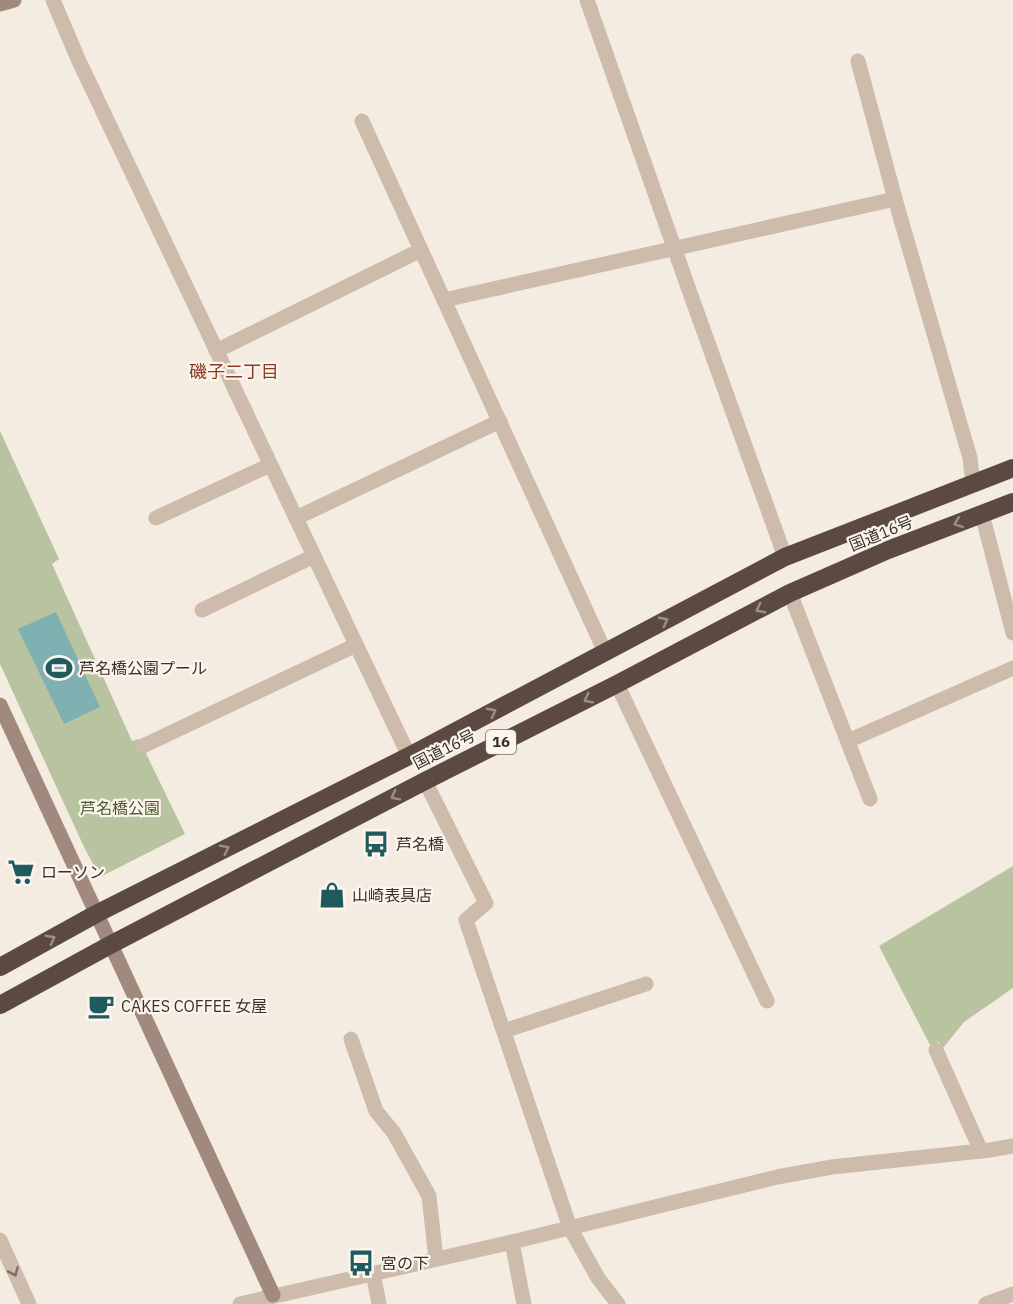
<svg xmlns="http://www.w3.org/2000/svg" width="1013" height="1304" viewBox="0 0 1013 1304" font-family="'IBM Plex Sans','Noto Sans JP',sans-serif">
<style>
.green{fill:#b8c4a0}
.water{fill:#7fb0b2}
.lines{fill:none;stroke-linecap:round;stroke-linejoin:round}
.lane{stroke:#cdbbac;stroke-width:15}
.street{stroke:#cdbbac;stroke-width:15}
.secondary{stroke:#a18a7d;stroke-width:15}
.highway{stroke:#5c4a42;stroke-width:18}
.oneway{stroke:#9c8e87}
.oneway2{stroke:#7d6f65}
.labels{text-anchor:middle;stroke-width:4.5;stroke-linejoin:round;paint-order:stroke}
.shield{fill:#fbf5ee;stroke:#756b66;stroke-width:1.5}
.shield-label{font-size:15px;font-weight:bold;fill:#3b302b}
.street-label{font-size:16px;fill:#3b302b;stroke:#fbf5ee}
.poi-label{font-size:16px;fill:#3b302b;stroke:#fbf5ee;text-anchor:start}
.park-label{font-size:16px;fill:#4a5a2e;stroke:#fbf5ee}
.neighbourhood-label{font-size:18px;fill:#8c3b22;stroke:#fbf5ee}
</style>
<rect width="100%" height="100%" fill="#f4ebe1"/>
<!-- green -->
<g class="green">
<path d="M 0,431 L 59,559 L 52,564 L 132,741 L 139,739 L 185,834 L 100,877 L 84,847 L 0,664 Z"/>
<path d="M 1013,866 L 1013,988 L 964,1022 L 943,1048 L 939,1042 L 930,1045 L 879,946 Z"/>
</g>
<!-- water -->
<path class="water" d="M 56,612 L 100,707 L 64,724 L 18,629 Z"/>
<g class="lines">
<!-- lane -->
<g class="lane">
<path d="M 362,121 L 605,652"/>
<path d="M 444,300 L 895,199"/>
<path d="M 216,351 L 421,250"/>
<path d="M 982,514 L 1013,633"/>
<path d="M 156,518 L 270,465"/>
<path d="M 296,518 L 500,421"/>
<path d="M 790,593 L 870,799"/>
<path d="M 202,610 L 314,556"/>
<path d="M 617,684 L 767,1001"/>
<path d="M 848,741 L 1013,668"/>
<path d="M 143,746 L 356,645"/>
<path d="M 504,1031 L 646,984"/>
<path d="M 351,1039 L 376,1111 L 394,1133 L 429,1196 L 436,1259"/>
<path d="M 936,1050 L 981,1151"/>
<path d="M 512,1242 L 524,1304"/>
<path d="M 373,1273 L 379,1304"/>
<path d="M 986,1304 L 1013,1294"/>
</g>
<!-- street -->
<g class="street">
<path d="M 53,0 L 78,59 L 409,756"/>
<path d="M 587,0 L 689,290 L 785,557"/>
<path d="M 858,61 L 895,199 L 970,458 L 973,483"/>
<path d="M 425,781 L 486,903 L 466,920 L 570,1228 L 598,1278 L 618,1304"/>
<path d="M 0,1240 L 29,1304"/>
<path d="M 240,1304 L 512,1242 L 777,1177 L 832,1167 L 990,1150 L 1013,1146"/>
</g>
<!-- secondary -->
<g class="secondary">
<path d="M 0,4 L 14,0"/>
<path d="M 0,705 L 273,1295"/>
</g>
<!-- highway -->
<g class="highway">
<path d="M 0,967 L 96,914 L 409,756 L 785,557 L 1013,468"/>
<path d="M 0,1005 L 110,945 L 425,781 L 617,684 L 790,593 L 888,550 L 1013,502"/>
</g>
</g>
<!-- one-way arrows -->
<defs><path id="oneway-chevron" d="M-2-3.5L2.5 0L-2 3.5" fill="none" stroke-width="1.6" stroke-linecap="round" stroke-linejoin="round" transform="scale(1.5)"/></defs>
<g class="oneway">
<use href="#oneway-chevron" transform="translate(958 523) rotate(159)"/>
<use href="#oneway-chevron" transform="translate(760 609) rotate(152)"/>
<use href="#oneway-chevron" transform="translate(664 621) rotate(-28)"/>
<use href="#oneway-chevron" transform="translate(588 699) rotate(153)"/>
<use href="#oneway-chevron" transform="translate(492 712) rotate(-28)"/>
<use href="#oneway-chevron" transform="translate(395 796) rotate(153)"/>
<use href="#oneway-chevron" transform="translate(225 849) rotate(-27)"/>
<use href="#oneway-chevron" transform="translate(51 939) rotate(-28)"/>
</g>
<use class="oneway2" href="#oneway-chevron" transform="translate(14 1272) rotate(66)"/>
<!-- icons -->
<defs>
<g id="stadium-bare" transform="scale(2.07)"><path d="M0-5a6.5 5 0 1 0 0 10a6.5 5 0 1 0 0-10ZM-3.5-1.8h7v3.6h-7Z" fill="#1f5a5e" stroke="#fbf5ee" stroke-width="2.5" paint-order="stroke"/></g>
<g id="bus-bare" transform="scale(2.07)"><path d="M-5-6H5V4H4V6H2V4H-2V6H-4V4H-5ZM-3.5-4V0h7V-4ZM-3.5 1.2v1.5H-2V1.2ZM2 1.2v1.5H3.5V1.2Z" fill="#1f5a5e" stroke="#fbf5ee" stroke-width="2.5" paint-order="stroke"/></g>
<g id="supermarket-bare" transform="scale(2.07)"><path d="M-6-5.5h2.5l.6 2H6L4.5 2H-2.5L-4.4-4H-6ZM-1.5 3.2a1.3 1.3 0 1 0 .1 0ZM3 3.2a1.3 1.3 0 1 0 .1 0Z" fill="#1f5a5e" stroke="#fbf5ee" stroke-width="2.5" paint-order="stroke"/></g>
<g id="shop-bare" transform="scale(2.07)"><path d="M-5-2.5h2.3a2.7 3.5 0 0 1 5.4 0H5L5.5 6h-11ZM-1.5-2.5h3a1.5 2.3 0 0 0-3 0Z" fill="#1f5a5e" stroke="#fbf5ee" stroke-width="2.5" paint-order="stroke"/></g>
<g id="cafe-bare" transform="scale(2.07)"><path d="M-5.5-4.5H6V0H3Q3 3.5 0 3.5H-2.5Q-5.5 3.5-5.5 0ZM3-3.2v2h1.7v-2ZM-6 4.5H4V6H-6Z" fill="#1f5a5e" stroke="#fbf5ee" stroke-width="2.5" paint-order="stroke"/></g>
</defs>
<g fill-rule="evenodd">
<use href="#stadium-bare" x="59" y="668"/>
<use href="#bus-bare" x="376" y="844"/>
<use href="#supermarket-bare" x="21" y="872"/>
<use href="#shop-bare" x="332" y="895"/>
<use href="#cafe-bare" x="101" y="1006"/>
<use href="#bus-bare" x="361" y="1263"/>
</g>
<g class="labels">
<!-- shield labels -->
<rect class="shield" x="486" y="730" width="30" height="24" rx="4.5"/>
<g class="shield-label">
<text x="501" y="747">16</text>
</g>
<!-- street labels -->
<g class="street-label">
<text transform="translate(881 533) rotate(-22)" y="6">国道16号</text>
<text transform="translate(444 749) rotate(-27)" y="6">国道16号</text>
</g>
<!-- poi labels -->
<g class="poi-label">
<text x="79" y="674">芦名橋公園プール</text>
<text x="396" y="850">芦名橋</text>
<text x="41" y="878">ローソン</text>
<text x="352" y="901">山崎表具店</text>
<text x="121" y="1012">CAKES COFFEE 女屋</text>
<text x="381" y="1269">宮の下</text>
</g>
<!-- park labels -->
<g class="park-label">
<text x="120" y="814">芦名橋公園</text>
</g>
<!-- neighbourhood labels -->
<g class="neighbourhood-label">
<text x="234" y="378">磯子二丁目</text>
</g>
</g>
</svg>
